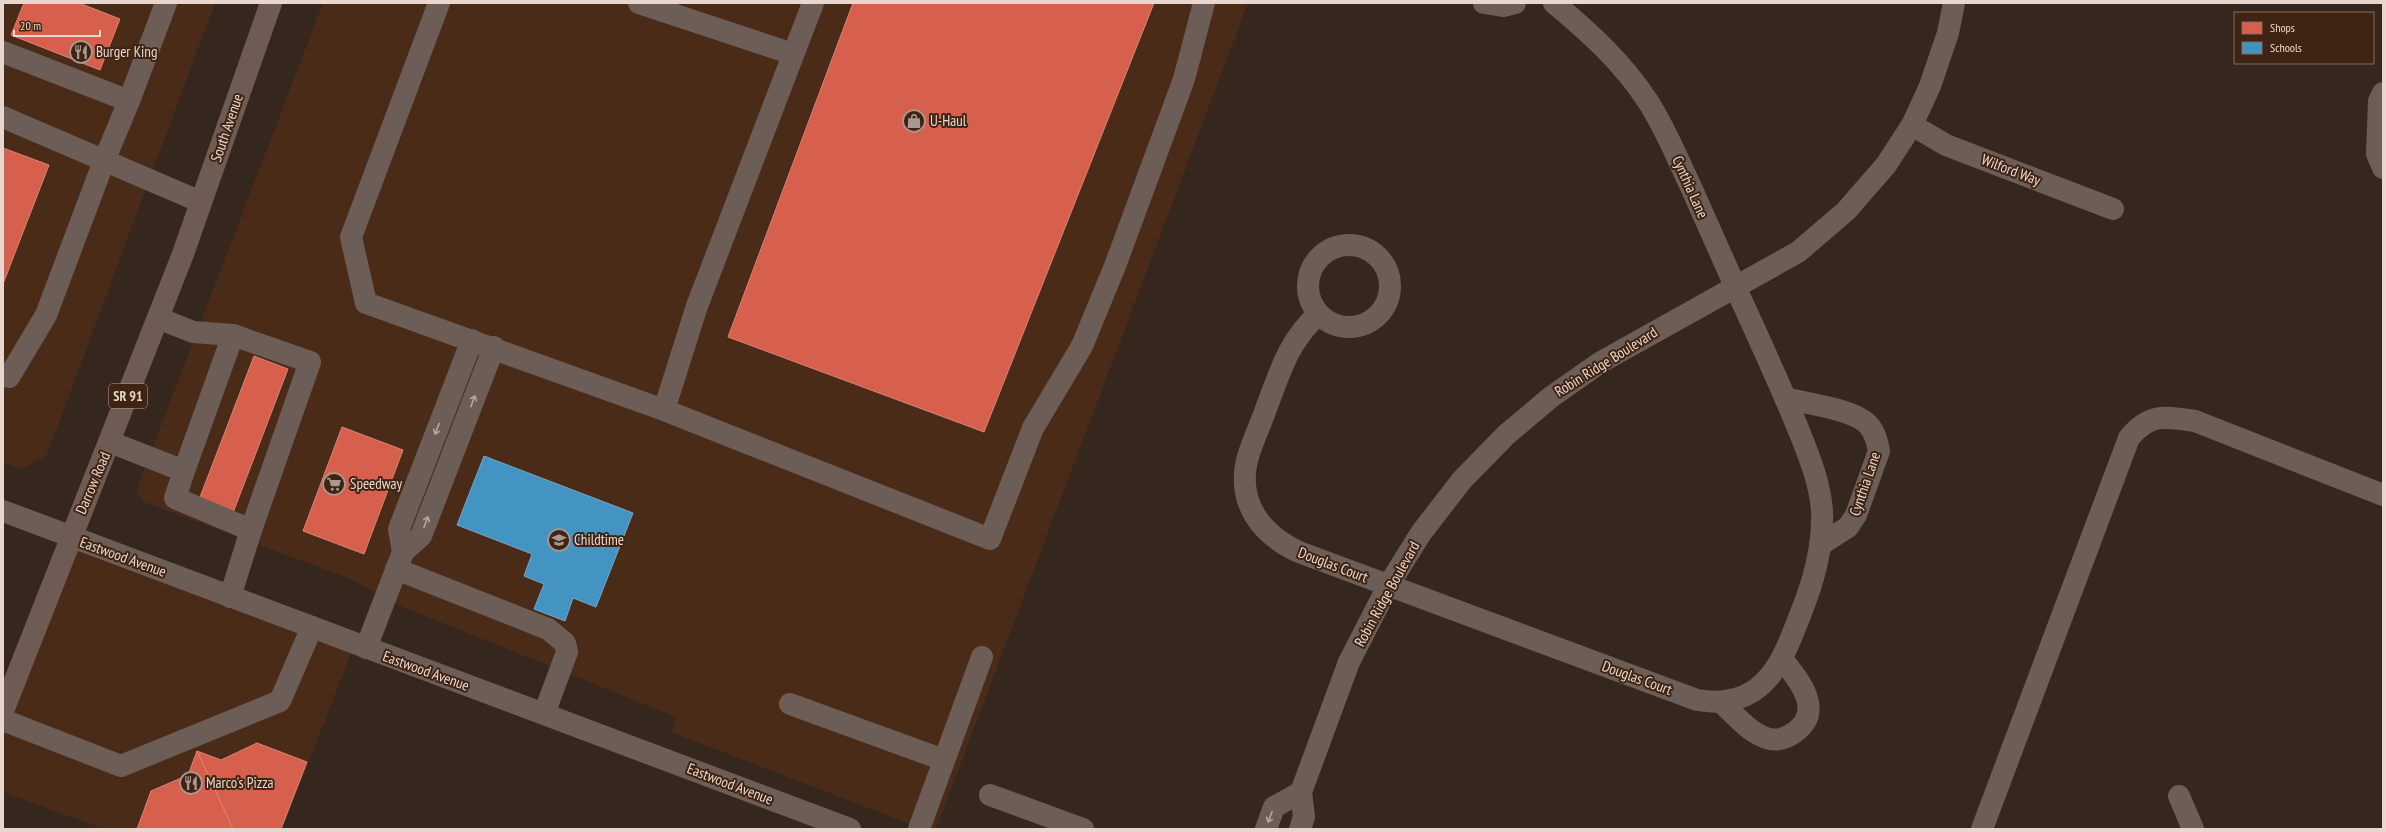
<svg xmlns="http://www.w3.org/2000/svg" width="2386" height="832" viewBox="0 0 2386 832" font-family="'PT Sans Narrow',sans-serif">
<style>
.built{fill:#4a2b18}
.shops{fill:#d6604d;stroke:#dc8473}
.schools{fill:#4393c3;stroke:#75a7c6}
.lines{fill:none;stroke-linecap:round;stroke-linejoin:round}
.minor{stroke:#6c5d57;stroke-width:22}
.major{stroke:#6e5c54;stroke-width:22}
.oneway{stroke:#b7a69e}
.labels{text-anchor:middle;stroke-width:4;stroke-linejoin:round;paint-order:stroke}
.shield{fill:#3f2414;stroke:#b6a196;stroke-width:1}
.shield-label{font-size:14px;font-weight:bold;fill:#e9d7cd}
.poi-label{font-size:15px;fill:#e9d7cd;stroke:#3f2414;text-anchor:start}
.street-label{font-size:15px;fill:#e9d7cd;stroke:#3f2414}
</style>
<rect width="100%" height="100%" fill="#35271e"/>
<!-- built -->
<g class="built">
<path d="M 3,3 L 215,3 L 54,436 L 46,456 L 22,469 L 3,462 Z"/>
<path d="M 323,3 L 1248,3 L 936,829 L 923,829 L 671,732 L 676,717 L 403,607 L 348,578 L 144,502 L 136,491 Z"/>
<path d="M 70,537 L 355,644 L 282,829 L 104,829 L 3,792 L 3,711 Z"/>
</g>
<!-- shops -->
<g class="shops">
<path d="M 24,3 L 79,3 L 120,19 L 100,70 L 11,35 Z"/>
<path d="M 853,3 L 1154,3 L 984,432 L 728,337 Z"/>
<path d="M 3,148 L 49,165 L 3,284 Z"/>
<path d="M 254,356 L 288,369 L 231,518 L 197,505 Z"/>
<path d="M 342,427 L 403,450 L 364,554 L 303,531 Z"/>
<path d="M 257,743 L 307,762 L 281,829 L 233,829 L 197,751 L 221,760 Z"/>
<path d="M 197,751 L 233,829 L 137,829 L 151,791 L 188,775 Z"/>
</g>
<!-- schools -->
<path class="schools" d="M 484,456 L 633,513 L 596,607 L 573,598 L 565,621 L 534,609 L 544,584 L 524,576 L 532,554 L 457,525 Z"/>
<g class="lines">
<!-- minor -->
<g class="minor">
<path d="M 439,3 L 351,237 L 366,303 L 664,410 L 697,306 L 813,3"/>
<path d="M 639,3 L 793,54"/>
<path d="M 1484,3 L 1503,6 L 1515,3"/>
<path d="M 3,52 L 129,101 L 166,3"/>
<path d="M 2383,93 L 2379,101 L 2377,154 L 2383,168"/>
<path d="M 3,117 L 201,202"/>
<path d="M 1912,125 L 1946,145 L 2113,209"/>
<circle cx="1349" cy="286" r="41"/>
<path d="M 1318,314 C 1288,343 1282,367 1267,406 C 1261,424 1252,442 1247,460 C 1237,504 1262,535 1299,552 L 1697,700 C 1743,708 1770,687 1788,645 C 1806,602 1824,559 1822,511 C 1820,481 1808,454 1797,426 C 1779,382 1759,339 1739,295 C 1723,259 1707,223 1691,187 C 1677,158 1665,127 1647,100 C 1622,62 1589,32 1554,3"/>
<path d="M 158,318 L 193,332 L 233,335 L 310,362 L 251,530 L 230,597"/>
<path d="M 3,376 L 9,377 L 46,315 L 104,161 L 129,101"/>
<path d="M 1785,398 C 1808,404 1845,408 1864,421 C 1874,428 1877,440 1879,451 L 1856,515 L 1848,527 L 1820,545"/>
<path d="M 664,410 L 990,539 L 1033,428 L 1082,346 L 1115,266 L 1184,79 L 1204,3"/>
<path d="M 110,442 L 184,471 L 233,335"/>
<path d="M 184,471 L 175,498 L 251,530"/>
<path d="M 3,511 L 850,829"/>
<path d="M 403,552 L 399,529 L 472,340"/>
<path d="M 396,569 L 548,629 L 565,643 L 567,652 L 544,714"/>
<path d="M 366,648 L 403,552 L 421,536 L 494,347"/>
<path d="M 1721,702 C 1735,715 1751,735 1770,739 C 1779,741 1788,737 1795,732 C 1825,710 1798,679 1782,659"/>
<path d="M 790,704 L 944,760"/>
<path d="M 3,720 L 121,766 L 280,701 L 312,627"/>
<path d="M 990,795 L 1083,829"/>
<path d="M 2179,796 L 2193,829"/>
<path d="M 919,829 L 982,657"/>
<path d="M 1266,829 L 1274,807 L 1301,792 L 1349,662 L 1388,586 L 1421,533 L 1462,480 L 1506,435 L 1551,397 L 1601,362 L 1798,252 L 1846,211 L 1886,165 L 1912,125 L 1930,86 L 1948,33 L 1954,3"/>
<path d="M 1300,829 L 1304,817 L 1301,792"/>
<path d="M 1982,829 L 2129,438 C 2150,412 2166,417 2195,421 L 2383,495"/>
</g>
<!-- major -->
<path class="major" d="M 3,711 L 183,254 L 271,3"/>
</g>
<!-- one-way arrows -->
<defs><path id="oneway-shaft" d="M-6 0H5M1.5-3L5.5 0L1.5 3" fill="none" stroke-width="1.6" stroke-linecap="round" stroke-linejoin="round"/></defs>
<g class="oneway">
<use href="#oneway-shaft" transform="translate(473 401) rotate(-69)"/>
<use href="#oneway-shaft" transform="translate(437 429) rotate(111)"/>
<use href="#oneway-shaft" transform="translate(426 522) rotate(-69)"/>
<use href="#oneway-shaft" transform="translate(1270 817) rotate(111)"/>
</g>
<!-- icons -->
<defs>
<g id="restaurant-ring" transform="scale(1.15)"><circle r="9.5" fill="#3f2414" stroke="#aa9990" stroke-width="1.5"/><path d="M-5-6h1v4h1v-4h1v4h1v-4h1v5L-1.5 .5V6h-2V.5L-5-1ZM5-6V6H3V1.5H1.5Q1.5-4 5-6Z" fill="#aa9990"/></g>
<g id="shop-ring" transform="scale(1.15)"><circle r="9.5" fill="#3f2414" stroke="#aa9990" stroke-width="1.5"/><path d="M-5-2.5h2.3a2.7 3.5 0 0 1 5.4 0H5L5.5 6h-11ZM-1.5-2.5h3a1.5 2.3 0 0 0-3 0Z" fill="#aa9990"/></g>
<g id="supermarket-ring" transform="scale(1.15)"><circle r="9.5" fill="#3f2414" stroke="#aa9990" stroke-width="1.5"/><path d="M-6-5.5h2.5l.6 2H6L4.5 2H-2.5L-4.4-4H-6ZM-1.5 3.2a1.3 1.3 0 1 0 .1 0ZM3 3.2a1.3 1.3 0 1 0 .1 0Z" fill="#aa9990"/></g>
<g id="school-ring" transform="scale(1.15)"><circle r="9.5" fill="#3f2414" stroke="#aa9990" stroke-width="1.5"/><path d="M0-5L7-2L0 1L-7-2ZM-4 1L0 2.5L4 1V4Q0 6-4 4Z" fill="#aa9990"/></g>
</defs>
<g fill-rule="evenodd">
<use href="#restaurant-ring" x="81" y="52"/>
<use href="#shop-ring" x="914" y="121"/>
<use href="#supermarket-ring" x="334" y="484"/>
<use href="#school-ring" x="559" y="540"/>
<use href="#restaurant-ring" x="191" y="783"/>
</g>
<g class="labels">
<!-- shield labels -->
<rect class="shield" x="109" y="384" width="38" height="24" rx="3"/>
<g class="shield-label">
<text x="128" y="401">SR 91</text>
</g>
<!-- poi labels -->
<g class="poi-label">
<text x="96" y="57">Burger King</text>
<text x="930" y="126">U-Haul</text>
<text x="350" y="489">Speedway</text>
<text x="574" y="545">Childtime</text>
<text x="206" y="788">Marco's Pizza</text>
</g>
<!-- street labels -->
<g class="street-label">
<text transform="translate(227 128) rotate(-71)" y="5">South Avenue</text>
<text transform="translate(2011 170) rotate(21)" y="5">Wilford Way</text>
<text transform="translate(1690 187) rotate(66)" y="5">Cynthia Lane</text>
<text transform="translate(1606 362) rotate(-32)" y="5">Robin Ridge Boulevard</text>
<text transform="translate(93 483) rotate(-67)" y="5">Darrow Road</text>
<text transform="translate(1865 484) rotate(-71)" y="5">Cynthia Lane</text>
<text transform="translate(123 557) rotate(20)" y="5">Eastwood Avenue</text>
<text transform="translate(1333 565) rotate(21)" y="5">Douglas Court</text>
<text transform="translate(1387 594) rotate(-61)" y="5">Robin Ridge Boulevard</text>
<text transform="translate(426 671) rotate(20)" y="5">Eastwood Avenue</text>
<text transform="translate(1637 678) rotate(20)" y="5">Douglas Court</text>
<text transform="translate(730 784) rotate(21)" y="5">Eastwood Avenue</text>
</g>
</g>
<!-- border -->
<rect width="2386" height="832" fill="none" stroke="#e9d7cd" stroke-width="8"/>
<!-- legend -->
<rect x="2234" y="12" width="140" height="52" fill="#3f2414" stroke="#836c5e"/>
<rect x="2242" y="22" width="20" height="12" fill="#d6604d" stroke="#836c5e"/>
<text x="2270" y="32" font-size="12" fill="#e9d7cd">Shops</text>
<rect x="2242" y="42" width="20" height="12" fill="#4393c3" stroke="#836c5e"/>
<text x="2270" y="52" font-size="12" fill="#e9d7cd">Schools</text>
<!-- scale -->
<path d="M14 30v6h86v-6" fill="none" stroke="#e9d7cd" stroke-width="2"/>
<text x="20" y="30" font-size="12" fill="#e9d7cd" stroke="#3f2414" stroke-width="3" paint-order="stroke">20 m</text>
</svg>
